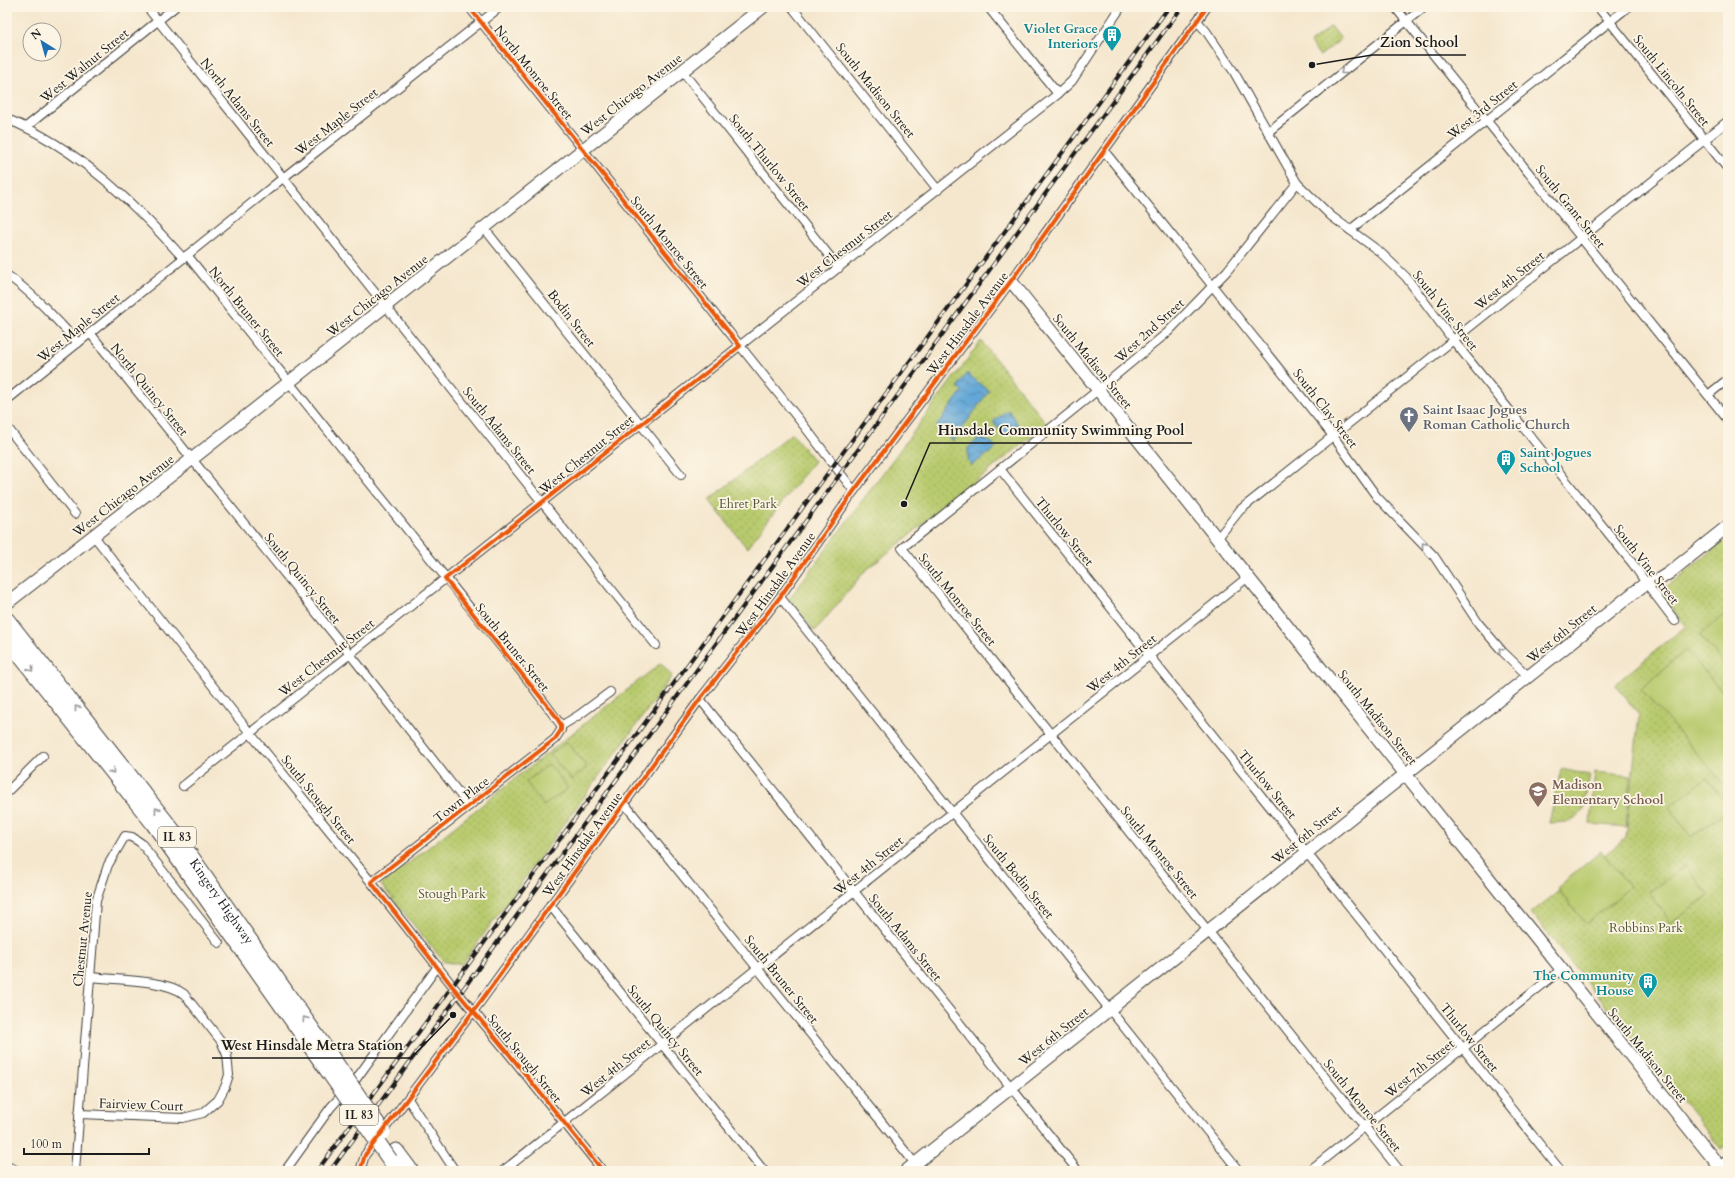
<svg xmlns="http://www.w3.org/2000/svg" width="1735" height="1178" viewBox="0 0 1735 1178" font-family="Cardo,serif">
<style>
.grass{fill:url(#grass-dots);stroke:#6a7344}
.pitch{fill:#b8ca6d;stroke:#6a7344}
.water{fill:url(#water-waves);stroke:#3f627a}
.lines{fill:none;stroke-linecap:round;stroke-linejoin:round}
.street-casing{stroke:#3d3a37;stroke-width:10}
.secondary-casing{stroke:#3d3a37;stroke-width:14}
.highway-casing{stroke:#3d3a37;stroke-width:17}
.street{stroke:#fff;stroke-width:8}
.secondary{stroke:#fff;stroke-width:12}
.highway{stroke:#fff;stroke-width:15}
.rail-casing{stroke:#1c1c1c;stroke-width:4}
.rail{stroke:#fcf5e5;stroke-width:2.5;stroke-dasharray:8;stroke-linecap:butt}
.highway-bridge-casing{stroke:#3d3a37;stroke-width:17;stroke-linecap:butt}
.highway-bridge{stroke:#fff;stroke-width:15}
.cycleway-casing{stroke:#fcf5e5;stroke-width:6}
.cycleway{stroke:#e8590c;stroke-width:4}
.oneway{stroke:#999}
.labels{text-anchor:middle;stroke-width:3.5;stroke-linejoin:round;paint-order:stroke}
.shield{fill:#fcf5e5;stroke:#5f5d58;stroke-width:1}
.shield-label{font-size:12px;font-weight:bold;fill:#1c1c1c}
.culture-label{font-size:13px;font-weight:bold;fill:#0d838f;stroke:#fcf5e5;text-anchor:end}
.street-label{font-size:13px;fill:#1c1c1c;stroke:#fcf5e5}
.worship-label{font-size:13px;font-weight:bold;fill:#5b616d;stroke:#fcf5e5;text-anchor:start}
.park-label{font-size:13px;fill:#535938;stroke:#fcf5e5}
.education-label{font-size:13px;font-weight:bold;fill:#785e54;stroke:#fcf5e5;text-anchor:start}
.leader{fill:none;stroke:#1c1c1c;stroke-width:1.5}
.callout-dot{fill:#1c1c1c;stroke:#fcf5e5;stroke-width:1.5}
.callout-label{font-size:14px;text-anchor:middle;font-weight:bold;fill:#1c1c1c;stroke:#fcf5e5;stroke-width:3.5;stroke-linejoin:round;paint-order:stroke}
</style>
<defs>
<pattern id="grass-dots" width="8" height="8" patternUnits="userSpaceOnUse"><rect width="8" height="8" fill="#b8ca6d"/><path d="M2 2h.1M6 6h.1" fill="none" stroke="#9ead5e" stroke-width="1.8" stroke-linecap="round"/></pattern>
<pattern id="water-waves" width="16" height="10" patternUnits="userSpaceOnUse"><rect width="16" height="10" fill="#62a7d7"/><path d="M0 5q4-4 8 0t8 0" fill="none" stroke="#5087ae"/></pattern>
</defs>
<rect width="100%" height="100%" fill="#fcf5e5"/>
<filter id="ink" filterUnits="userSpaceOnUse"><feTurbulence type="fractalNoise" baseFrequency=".025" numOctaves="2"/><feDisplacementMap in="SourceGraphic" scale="8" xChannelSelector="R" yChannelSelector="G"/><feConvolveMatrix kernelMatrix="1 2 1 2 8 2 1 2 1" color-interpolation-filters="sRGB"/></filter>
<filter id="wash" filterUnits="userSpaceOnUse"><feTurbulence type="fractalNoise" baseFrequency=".012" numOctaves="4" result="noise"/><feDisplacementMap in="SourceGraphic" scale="16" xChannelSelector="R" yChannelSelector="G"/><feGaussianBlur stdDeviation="0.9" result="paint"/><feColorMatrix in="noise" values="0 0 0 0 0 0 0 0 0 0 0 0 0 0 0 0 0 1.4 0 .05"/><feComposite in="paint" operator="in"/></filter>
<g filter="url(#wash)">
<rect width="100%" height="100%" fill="#f5e7ce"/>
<!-- grass -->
<g class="grass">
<path d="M 1331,26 L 1341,39 L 1320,56 L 1310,43 Z"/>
<path d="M 981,341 L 1047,424 L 864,572 L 815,631 L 789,599 Z"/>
<path d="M 792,433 L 814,461 L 747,548 L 709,500 Z"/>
<path d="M 1728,538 L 1728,1144 L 1721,1149 L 1531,913 L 1626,838 L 1639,715 L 1615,684 L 1686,626 L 1658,592 L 1674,581 Z"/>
<path d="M 661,663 L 672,676 L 462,964 L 444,962 L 381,885 Z"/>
<path d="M 1561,769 L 1590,775 L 1583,809 C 1577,824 1562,822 1549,823 Z"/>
</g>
<!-- pitch -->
<g class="pitch">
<path d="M 1728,611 L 1728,669 L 1700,635 Z"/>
<path d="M 1686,650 L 1728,698 L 1728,789 L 1641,689 Z"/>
<path d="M 567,742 L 587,767 L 571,780 L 550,754 Z"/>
<path d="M 549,764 L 568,788 L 544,806 L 526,782 Z"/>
<path d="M 1595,772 L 1631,776 L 1626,827 L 1590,824 Z"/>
<path d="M 1707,778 L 1728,806 L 1728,811 L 1691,837 L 1669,807 Z"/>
<path d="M 1601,851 L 1630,887 L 1586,924 L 1557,888 Z"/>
<path d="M 1686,865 L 1709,896 L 1671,923 L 1649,892 Z"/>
</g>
<!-- water -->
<g class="water">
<path d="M 967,373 L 989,391 L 953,441 L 936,427 L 962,391 L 958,387 Z"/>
<path d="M 1008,410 L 1018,424 L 1004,435 L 993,422 Z"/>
<path d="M 979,439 C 986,439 992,441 996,448 L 971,466 L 968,460 L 968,448 L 973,443 Z"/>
</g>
</g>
<g filter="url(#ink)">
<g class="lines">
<!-- street casing -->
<g class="street-casing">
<g id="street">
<path d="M 147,7 L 656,645"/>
<path d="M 469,7 L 805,427 L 854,491"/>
<path d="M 792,7 L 938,190"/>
<path d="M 988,7 L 1058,94"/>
<path d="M 1395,7 L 1728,420"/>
<path d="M 1598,7 L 1728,169"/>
<path d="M 1197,21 L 1206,31 L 1234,72 L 1297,183 L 1331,216 L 1380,252 L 1406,277 L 1453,340 L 1633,564 L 1646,583 L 1675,621"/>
<path d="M 682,71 L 839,268"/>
<path d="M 7,119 C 78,148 133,202 183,258"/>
<path d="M 26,127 L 175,7"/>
<path d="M 1268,132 L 1424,7"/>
<path d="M 1105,152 L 1333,436 L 1377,497 L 1434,556 L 1479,624 L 1503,652 L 1529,677"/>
<path d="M 1297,183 L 1227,271 L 1168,332 L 1098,390 L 902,548 L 1400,1171"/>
<path d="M 484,228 L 681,475"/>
<path d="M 1350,230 L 1628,7"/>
<path d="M 187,255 L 527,679 L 561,725 L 561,730 L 555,739 L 371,882"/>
<path d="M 7,275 C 34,294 56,319 78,343"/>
<path d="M 90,333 L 357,663 L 469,806"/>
<path d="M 1708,395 L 1728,379"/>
<path d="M 7,400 L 283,178 L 500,7"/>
<path d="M 7,427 L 75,514"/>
<path d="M 1000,469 L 1561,1171"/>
<path d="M 93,535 L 250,733 L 371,882 L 459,994 L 509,1054 L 603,1171"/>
<path d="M 1217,539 L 1240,510 L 1728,121"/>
<path d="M 780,597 L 1239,1171"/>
<path d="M 700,699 L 1078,1171"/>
<path d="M 561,726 L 579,715 L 610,692"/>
<path d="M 183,786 L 1058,94 L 1072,81 L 1121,7"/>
<path d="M 7,792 L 43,756"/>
<path d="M 624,803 L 921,1171"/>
<path d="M 550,905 L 764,1171"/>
<path d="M 408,1099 L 455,1171"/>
<path d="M 79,1114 L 183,1118 L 203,1113 L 218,1100 L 225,1087 L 229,1075 L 227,1055 L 221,1041 L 184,994 C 165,979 115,980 90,977"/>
<path d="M 7,1166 L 18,1171"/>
<path d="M 75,1171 L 96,901 L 108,865 L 125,836 L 132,837 L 141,843 L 219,943"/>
<path d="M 285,1171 L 331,1107 L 354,1082 L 438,966"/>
<path d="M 360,1171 L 365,1155 L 481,1001 L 700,699 L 780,597 L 854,491 L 1011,281 L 1207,7"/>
<path d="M 503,1171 L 1248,577"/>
<path d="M 1309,1171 L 1562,969"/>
<path d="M 1713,1171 L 1728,1159"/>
</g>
</g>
<!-- secondary casing -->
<g class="secondary-casing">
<g id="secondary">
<path d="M 1011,281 L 1723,1171"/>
<path d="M 7,603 L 192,459 L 763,7"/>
<path d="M 906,1171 L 1646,583 L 1658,580 L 1669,573 L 1728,526"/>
</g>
</g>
<!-- highway casing -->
<g class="highway-casing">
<g id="highway">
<path id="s1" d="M 7,620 L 174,832 L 335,1062"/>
<path d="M 7,639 L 153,823 L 328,1071"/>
<path d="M 396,1151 L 411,1171"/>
<path d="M 390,1160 L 398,1171"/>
</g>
</g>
<!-- street -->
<use href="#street" class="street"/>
<!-- secondary -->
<use href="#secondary" class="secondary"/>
<!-- highway -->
<use href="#highway" class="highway"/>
<!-- rail casing -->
<g class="rail-casing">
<g id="rail">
<path d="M 317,1171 L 1169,7"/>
<path d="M 330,1171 L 1182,7"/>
</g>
</g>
<!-- rail -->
<use href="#rail" class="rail"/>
<!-- highway-bridge casing -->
<g class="highway-bridge-casing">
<g id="highway-bridge">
<path d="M 335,1062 L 383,1132"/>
<path d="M 328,1071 L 390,1160"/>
</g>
</g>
<!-- highway-bridge -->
<use href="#highway-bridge" class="highway-bridge"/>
<!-- cycleway casing -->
<g class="cycleway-casing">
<g id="cycleway">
<path d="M 469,7 L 740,346 L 445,579 L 555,715 L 561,725 L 561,730 L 555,739 L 371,882 L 452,986 L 509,1054 L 603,1171"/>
<path d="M 360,1171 L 365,1155 L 481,1001 L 700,699 L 780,597 L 854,491 L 1011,281 L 1207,7"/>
</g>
</g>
<!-- cycleway -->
<use href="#cycleway" class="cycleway"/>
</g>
<!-- one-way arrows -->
<defs><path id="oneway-chevron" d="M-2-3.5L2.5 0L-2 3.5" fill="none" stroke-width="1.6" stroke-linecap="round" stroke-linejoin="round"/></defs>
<g class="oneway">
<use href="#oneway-chevron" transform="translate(1343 72) rotate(141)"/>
<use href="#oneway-chevron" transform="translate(1424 545) rotate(-131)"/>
<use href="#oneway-chevron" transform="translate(1501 650) rotate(-135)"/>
<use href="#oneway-chevron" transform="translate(31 669) rotate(51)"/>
<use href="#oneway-chevron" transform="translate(77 708) rotate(-128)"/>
<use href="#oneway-chevron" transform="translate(112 771) rotate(52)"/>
<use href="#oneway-chevron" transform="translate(157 810) rotate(-127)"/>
<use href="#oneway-chevron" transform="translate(305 1019) rotate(-125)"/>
</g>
</g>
<!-- icons -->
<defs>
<g id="building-pin" transform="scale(1)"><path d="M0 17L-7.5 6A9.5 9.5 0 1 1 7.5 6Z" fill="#0f9aa8" stroke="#fcf5e5"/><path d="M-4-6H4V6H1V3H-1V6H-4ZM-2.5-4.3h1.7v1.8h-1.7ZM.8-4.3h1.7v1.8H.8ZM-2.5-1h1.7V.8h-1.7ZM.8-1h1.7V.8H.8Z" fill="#fff"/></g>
<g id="church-pin" transform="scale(1)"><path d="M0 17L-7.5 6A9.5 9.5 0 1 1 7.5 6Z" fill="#6b7280" stroke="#fcf5e5"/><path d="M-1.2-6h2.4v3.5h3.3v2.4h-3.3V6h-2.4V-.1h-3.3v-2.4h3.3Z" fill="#fff"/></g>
<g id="school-pin" transform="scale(1)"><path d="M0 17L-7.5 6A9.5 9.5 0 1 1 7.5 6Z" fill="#8d6e63" stroke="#fcf5e5"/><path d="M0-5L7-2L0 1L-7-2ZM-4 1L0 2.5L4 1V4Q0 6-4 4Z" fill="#fff"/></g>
</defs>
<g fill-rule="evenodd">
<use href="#building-pin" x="1112" y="35"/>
<use href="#church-pin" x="1409" y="416"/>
<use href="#building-pin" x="1506" y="459"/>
<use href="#school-pin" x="1538" y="791"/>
<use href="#building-pin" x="1648" y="982"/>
</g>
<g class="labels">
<!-- shield labels -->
<g class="shield">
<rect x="158" y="827" width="38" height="20" rx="3"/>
<rect x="340" y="1105" width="38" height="20" rx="3"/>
</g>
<g class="shield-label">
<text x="177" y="841">IL 83</text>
<text x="359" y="1119">IL 83</text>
</g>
<!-- culture labels -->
<g class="culture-label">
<text x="1098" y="33">Violet Grace<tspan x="1098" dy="15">Interiors</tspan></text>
<text x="1520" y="457" text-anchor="start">Saint Jogues<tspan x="1520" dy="15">School</tspan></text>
<text x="1634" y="980">The Community<tspan x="1634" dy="15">House</tspan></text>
</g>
<!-- street labels -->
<g class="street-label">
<text transform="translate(84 65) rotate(-39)" y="5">West Walnut Street</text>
<text transform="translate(534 72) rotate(51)" y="5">North Monroe Street</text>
<text transform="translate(1672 80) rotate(51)" y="5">South Lincoln Street</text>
<text transform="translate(876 90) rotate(51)" y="5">South Madison Street</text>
<text transform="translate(631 94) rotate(-38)" y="5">West Chicago Avenue</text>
<text transform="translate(238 102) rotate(51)" y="5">North Adams Street</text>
<text transform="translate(1482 109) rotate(-39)" y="5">West 3rd Street</text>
<text transform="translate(336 121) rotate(-38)" y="5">West Maple Street</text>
<text transform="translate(770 162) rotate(51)" y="5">South Thurlow Street</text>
<text transform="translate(1571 206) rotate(51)" y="5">South Grant Street</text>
<text transform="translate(670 242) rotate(51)" y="5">South Monroe Street</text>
<text transform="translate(844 248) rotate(-38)" y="5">West Chestnut Street</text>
<text transform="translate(1509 280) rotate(-39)" y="5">West 4th Street</text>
<text transform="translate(377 295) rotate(-38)" y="5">West Chicago Avenue</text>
<text transform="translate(1446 310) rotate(52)" y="5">South Vine Street</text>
<text transform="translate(247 311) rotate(51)" y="5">North Bruner Street</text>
<text transform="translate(572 318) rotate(52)" y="5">Bodin Street</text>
<text transform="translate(967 323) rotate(-53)" y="5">West Hinsdale Avenue</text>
<text transform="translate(78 327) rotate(-39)" y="5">West Maple Street</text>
<text transform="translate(1149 330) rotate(-42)" y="5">West 2nd Street</text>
<text transform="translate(1093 361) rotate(51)" y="5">South Madison Street</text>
<text transform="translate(150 389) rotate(51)" y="5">North Quincy Street</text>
<text transform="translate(1326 408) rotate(52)" y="5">South Clay Street</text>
<text transform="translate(500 430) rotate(51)" y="5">South Adams Street</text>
<text transform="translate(586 454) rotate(-39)" y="5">West Chestnut Street</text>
<text transform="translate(123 495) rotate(-38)" y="5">West Chicago Avenue</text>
<text transform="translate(1065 531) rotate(51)" y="5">Thurlow Street</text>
<text transform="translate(1647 564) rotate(52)" y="5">South Vine Street</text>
<text transform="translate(303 578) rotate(51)" y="5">South Quincy Street</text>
<text transform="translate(775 584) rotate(-54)" y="5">West Hinsdale Avenue</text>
<text transform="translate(958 599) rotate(51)" y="5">South Monroe Street</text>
<text transform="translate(1561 633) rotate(-39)" y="5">West 6th Street</text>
<text transform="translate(513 647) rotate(51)" y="5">South Bruner Street</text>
<text transform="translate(326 657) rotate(-38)" y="5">West Chestnut Street</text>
<text transform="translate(1121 663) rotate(-39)" y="5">West 4th Street</text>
<text transform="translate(1378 717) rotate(51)" y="5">South Madison Street</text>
<text transform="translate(1268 784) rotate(51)" y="5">Thurlow Street</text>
<text transform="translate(319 799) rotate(51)" y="5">South Stough Street</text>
<text transform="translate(461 799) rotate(-38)" y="5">Town Place</text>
<text transform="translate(1306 834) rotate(-39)" y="5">West 6th Street</text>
<text transform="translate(582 844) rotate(-54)" y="5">West Hinsdale Avenue</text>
<text transform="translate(1160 852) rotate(51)" y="5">South Monroe Street</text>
<text transform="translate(868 865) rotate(-39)" y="5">West 4th Street</text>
<text transform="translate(1019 876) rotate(51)" y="5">South Bodin Street</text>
<text dy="5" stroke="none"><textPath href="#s1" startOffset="354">Kingery Highway</textPath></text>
<text transform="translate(906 937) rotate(51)" y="5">South Adams Street</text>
<text transform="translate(82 939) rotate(-84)" y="5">Chestnut Avenue</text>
<text transform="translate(782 979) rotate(51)" y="5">South Bruner Street</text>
<text transform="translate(666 1030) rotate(51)" y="5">South Quincy Street</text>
<text transform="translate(1053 1036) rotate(-39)" y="5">West 6th Street</text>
<text transform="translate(1470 1037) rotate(51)" y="5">Thurlow Street</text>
<text transform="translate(1648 1055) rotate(51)" y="5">South Madison Street</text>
<text transform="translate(525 1058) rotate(51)" y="5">South Stough Street</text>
<text transform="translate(615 1067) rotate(-39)" y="5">West 4th Street</text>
<text transform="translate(1419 1068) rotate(-39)" y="5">West 7th Street</text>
<text transform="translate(141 1104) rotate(2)" y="5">Fairview Court</text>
<text transform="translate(1363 1105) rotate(51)" y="5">South Monroe Street</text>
</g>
<!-- worship labels -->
<g class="worship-label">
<text x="1423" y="414">Saint Isaac Jogues<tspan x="1423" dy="15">Roman Catholic Church</tspan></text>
</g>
<!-- park labels -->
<g class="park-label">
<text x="748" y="508">Ehret Park</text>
<text x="452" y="898">Stough Park</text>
<text x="1646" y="932">Robbins Park</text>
</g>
<!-- education labels -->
<g class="education-label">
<text x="1552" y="789">Madison<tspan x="1552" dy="15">Elementary School</tspan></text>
</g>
</g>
<!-- callouts -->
<path class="leader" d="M1312 65L1372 55H1466M904 504L930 443H1192M453 1015L411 1058H212"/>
<g class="callout-dot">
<circle cx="1312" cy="65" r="4"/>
<circle cx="904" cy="504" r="4"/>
<circle cx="453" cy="1015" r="4"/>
</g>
<g class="callout-label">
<text x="1419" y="47">Zion School</text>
<text x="1061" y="435">Hinsdale Community Swimming Pool</text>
<text x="312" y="1050">West Hinsdale Metra Station</text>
</g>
<!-- margin -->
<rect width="1735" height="1178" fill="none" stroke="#fcf5e5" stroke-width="24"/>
<!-- north arrow -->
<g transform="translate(42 42) rotate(323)"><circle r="19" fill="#fcf5e5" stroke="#a29e95"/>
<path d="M0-3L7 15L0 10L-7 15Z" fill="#1f6fb2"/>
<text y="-6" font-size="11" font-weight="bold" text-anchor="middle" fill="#1c1c1c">N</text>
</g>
<!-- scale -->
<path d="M24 1148v6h125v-6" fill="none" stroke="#1c1c1c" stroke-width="2"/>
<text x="30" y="1148" font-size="12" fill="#1c1c1c" stroke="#fcf5e5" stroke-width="3" paint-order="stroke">100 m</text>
</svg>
